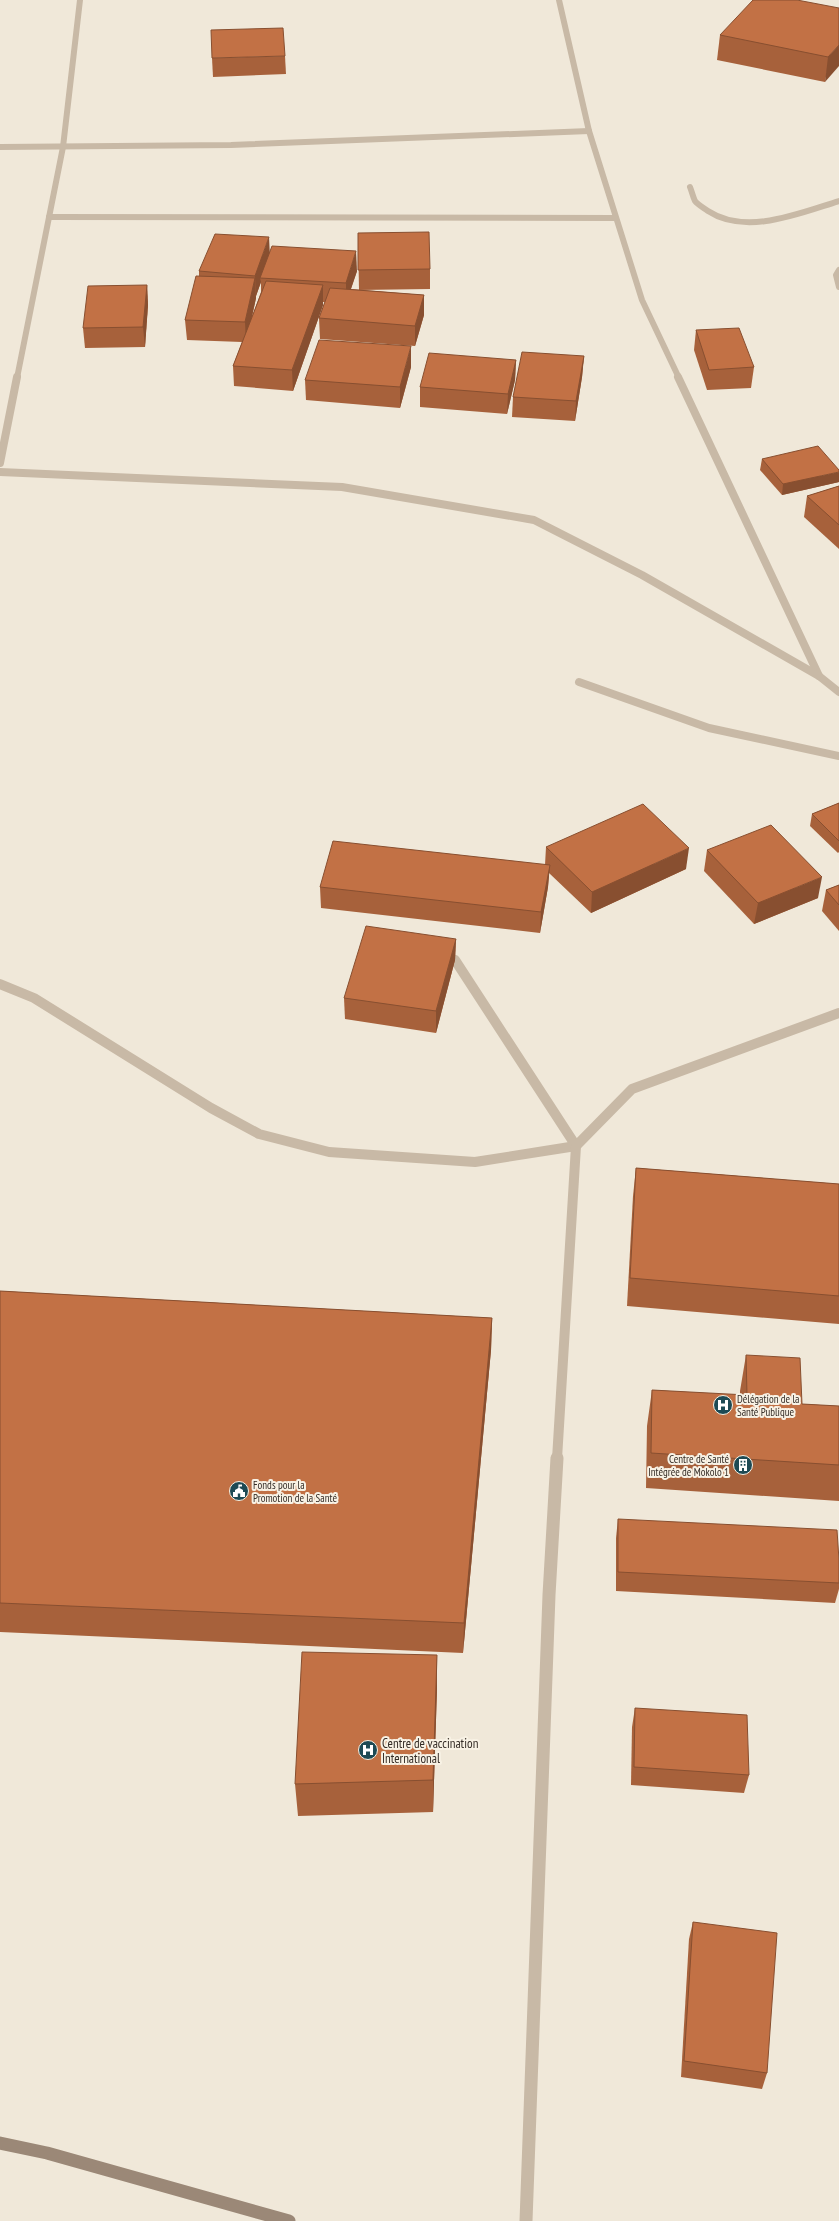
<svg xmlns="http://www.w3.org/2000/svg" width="839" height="2221" viewBox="0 0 839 2221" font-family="'PT Sans Narrow',sans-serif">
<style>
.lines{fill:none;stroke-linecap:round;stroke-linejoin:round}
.service{stroke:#c8b9a6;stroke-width:6}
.minor-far3{stroke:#c8b9a6;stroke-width:6}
.minor-far2{stroke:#c8b9a6;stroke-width:8}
.minor-far1{stroke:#c8b9a6;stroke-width:10}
.minor{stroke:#c8b9a6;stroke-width:13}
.secondary{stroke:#9b8877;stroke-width:13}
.wall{fill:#a7613b;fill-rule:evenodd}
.shaded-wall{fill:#884f30}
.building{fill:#c27145;stroke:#884f30}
.labels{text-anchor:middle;stroke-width:4;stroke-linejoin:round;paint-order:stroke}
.poi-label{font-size:11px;fill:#342c26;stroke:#f8f2e5;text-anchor:start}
.near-poi-label{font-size:13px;fill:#342c26;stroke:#f8f2e5;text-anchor:start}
</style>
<rect width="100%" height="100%" fill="#f0e8d9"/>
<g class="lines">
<!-- service -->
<g class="service">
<path d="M 690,187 C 692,192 693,197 695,201 C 698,205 704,208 708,211 C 746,236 800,213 839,201"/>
<path d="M 839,270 L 836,275 L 839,287"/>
</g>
<!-- minor-far3 -->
<g class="minor-far3">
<path d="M 559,0 L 589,131 L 642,300 L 679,378"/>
<path d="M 0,147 L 231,145 L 589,131"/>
<path d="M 49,217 L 615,218"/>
<path d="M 17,378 L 63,147 L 80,0"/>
</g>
<!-- minor-far2 -->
<g class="minor-far2">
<path d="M 678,377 L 819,676"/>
<path d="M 0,463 L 17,377"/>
<path d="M 0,472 L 342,487 L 534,520 L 642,575 L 819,676 L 839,692"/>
<path d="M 579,682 L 709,728 L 839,756"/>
</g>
<!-- minor-far1 -->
<g class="minor-far1">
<path d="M 0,984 L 34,998 L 211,1108 L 259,1134 L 329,1152 L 475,1162 L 576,1146 L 455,960"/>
<path d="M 557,1459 L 576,1146 L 632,1089 L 839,1013"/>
</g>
<!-- minor -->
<path class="minor" d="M 526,2221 L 549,1595 L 557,1458"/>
<!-- secondary -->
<path class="secondary" d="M 0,2143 L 47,2153 L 289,2221"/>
</g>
<!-- wall -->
<g class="wall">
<path d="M 839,8 L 825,82 L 717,60 L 720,35 Z"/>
<path d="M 285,56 L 286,74 L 213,77 L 212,58 Z"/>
<path d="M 358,233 L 430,269 L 430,289 L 359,290 Z"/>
<path d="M 270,253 L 357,271 L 351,289 L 424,295 L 424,315 L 415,346 L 320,339 L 319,318 L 325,302 L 323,302 L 323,305 L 293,391 L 234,386 L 233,366 L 242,342 L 187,340 L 185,320 L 199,276 L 199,271 ZM 261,282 L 261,292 L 252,317 L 256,298 L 256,296 Z"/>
<path d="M 147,285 L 148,305 L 145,347 L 85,348 L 83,328 Z"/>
<path d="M 696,330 L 754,367 L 751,388 L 707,390 L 694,350 Z"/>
<path d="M 584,356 L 582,377 L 575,421 L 512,417 L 513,397 Z"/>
<path d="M 516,360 L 515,380 L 507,414 L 420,407 L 420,387 Z"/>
<path d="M 411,367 L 400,408 L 306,400 L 305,380 Z"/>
<path d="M 762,459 L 839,482 L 782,495 L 760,470 Z"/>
<path d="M 839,486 L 839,549 L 804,517 L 807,496 Z"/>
<path d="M 839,803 L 839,852 L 838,853 L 810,826 L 812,814 Z"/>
<path d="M 546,847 L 686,869 L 591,913 L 549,873 L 548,887 L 540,933 L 321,908 L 320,887 L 545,865 Z"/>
<path d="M 707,850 L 818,898 L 754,924 L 704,871 Z"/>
<path d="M 839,885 L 839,931 L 822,911 L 826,890 Z"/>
<path d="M 456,939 L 455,960 L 436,1033 L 345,1019 L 344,998 Z"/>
<path d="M 636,1168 L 839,1184 L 839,1324 L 627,1306 L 633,1196 Z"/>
<path d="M 0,1291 L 492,1318 L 491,1350 L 463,1653 L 0,1632 Z"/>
<path d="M 746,1355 L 802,1404 L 839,1406 L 839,1501 L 646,1488 L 647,1426 L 652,1390 L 740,1395 L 740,1391 Z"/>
<path d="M 618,1519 L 839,1560 L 839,1589 L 835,1603 L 616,1591 L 616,1538 Z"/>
<path d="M 437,1655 L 437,1688 L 433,1812 L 298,1816 L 295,1784 Z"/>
<path d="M 635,1708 L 749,1775 L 744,1793 L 631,1785 L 632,1727 Z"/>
<path d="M 693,1922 L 767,2073 L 762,2089 L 681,2077 L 689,1939 Z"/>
</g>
<!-- shaded-wall -->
<g class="shaded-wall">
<path d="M 839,45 L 839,66 L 825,82 L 828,57 Z"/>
<path d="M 269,237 L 270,257 L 260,278 L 261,282 L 256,296 L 255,276 Z"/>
<path d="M 356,251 L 357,271 L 346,303 L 346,283 Z"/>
<path d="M 255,278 L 256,298 L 246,343 L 245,322 Z"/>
<path d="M 147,285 L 148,305 L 145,347 L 143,327 Z"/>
<path d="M 323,285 L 323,305 L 293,391 L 292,370 Z"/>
<path d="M 424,295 L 424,315 L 415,346 L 415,326 Z"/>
<path d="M 411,346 L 411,367 L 400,408 L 400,387 Z"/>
<path d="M 584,356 L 582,377 L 575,421 L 576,401 Z"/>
<path d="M 516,360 L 515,380 L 507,414 L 508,394 Z"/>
<path d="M 839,472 L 839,482 L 782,495 L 783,484 Z"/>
<path d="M 689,848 L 686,869 L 591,913 L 592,892 Z"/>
<path d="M 550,865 L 548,887 L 540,933 L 541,912 Z"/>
<path d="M 822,877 L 818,898 L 754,924 L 758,903 Z"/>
<path d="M 456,939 L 455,960 L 436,1033 L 436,1011 Z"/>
<path d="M 492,1318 L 491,1350 L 463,1653 L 464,1623 Z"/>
<path d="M 437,1655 L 437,1688 L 433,1812 L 433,1780 Z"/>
</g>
<!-- building -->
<g class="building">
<path d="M 753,0 L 797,0 L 839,8 L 839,45 L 828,57 L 720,35 Z"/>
<path d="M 283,28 L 285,56 L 212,58 L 211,30 Z"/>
<path d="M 429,232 L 430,269 L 358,270 L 358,233 Z"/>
<path d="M 215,234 L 269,237 L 255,276 L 199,271 Z"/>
<path d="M 272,246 L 356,251 L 346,283 L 260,278 Z"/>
<path d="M 196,276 L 255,278 L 245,322 L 185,320 Z"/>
<path d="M 266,281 L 323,285 L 292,370 L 233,366 Z"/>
<path d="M 147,285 L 143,327 L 83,328 L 88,286 Z"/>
<path d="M 330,288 L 424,295 L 415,326 L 319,318 Z"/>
<path d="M 739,328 L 754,367 L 709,370 L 696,330 Z"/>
<path d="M 319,340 L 411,346 L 400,387 L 305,380 Z"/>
<path d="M 522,352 L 584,356 L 576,401 L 513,397 Z"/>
<path d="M 429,353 L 516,360 L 508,394 L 420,387 Z"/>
<path d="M 818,446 L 839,470 L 839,472 L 783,484 L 762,459 Z"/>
<path d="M 839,486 L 839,525 L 807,496 Z"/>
<path d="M 839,803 L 839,841 L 812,814 Z"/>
<path d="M 643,804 L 689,848 L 592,892 L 546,847 Z"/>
<path d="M 771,825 L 822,877 L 758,903 L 707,850 Z"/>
<path d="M 333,841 L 550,865 L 541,912 L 320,887 Z"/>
<path d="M 839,885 L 839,905 L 826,890 Z"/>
<path d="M 366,926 L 456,939 L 436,1011 L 344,998 Z"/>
<path d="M 636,1168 L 839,1184 L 839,1296 L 630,1278 Z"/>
<path d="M 0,1291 L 492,1318 L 464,1623 L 0,1603 Z"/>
<path d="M 746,1355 L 800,1358 L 802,1404 L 839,1406 L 839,1465 L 651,1453 L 652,1390 L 747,1395 Z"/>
<path d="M 618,1519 L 837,1530 L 839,1560 L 839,1583 L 618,1572 Z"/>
<path d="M 302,1652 L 437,1655 L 433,1780 L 295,1784 Z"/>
<path d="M 635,1708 L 747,1715 L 749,1775 L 634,1767 Z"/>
<path d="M 693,1922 L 777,1933 L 767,2073 L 684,2061 Z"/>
</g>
<!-- icons -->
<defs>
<g id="hospital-disc" transform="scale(1)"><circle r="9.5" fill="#1d4a54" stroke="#f8f2e5"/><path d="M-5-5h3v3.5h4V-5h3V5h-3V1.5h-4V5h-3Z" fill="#fff"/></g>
<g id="building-disc" transform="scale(1)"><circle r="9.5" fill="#1d4a54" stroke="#f8f2e5"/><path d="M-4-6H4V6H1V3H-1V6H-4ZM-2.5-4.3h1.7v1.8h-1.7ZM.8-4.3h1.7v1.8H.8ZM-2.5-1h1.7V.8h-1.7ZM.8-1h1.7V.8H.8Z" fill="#fff"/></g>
<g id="civic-disc" transform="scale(1)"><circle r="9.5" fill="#1d4a54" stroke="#f8f2e5"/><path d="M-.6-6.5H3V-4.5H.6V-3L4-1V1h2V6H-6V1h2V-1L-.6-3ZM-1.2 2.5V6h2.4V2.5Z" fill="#fff"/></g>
</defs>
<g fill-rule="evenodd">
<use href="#hospital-disc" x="723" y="1405"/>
<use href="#building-disc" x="743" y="1465"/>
<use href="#civic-disc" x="239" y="1491"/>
<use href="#hospital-disc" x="368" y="1750"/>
</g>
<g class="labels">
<!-- poi labels -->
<g class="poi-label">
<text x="737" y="1403">Délégation de la<tspan x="737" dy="13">Santé Publique</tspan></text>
<text x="729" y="1463" text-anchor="end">Centre de Santé<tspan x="729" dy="13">Intégrée de Mokolo 1</tspan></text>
<text x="253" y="1489">Fonds pour la<tspan x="253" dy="13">Promotion de la Santé</tspan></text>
</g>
<!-- near-poi labels -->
<g class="near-poi-label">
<text x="382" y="1748">Centre de vaccination<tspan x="382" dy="15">International</tspan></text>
</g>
</g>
</svg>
